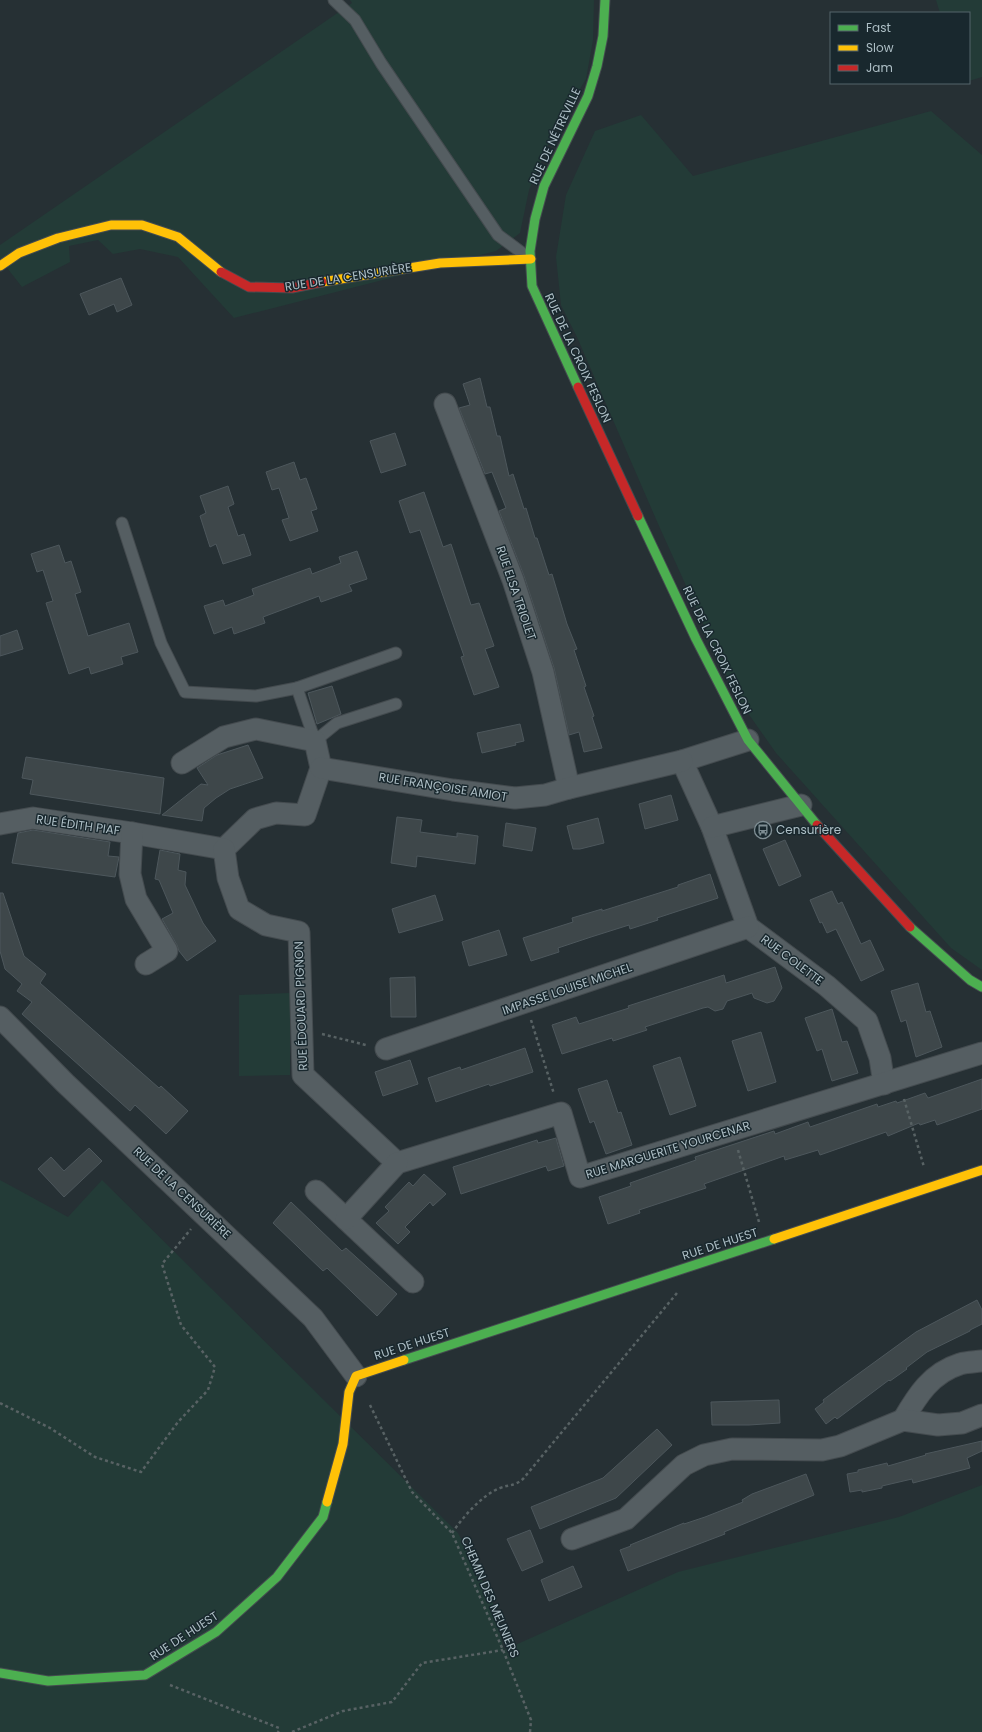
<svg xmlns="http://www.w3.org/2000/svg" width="982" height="1732" viewBox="0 0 982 1732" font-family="Poppins,sans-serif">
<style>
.green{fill:#233b37}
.building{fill:#3e474a;stroke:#4d575c}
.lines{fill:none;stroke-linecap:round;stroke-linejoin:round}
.lane-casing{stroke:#444b4f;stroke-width:13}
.street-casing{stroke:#444b4f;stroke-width:23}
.fast-casing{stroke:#444b4f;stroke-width:11}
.slow-casing{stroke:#444b4f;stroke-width:11}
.jam-casing{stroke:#444b4f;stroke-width:11}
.path{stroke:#586264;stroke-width:2.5;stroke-dasharray:3 3;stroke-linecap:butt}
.lane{stroke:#555e62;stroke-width:11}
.street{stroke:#555e62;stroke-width:21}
.fast{stroke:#4caf50;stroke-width:9}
.slow{stroke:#ffc107;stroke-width:9}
.jam{stroke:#c62828;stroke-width:9}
.labels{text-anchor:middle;stroke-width:3;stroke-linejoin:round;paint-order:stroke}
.street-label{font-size:12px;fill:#aebfc6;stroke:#19282e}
.poi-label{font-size:12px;fill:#aebfc6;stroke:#19282e;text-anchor:start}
</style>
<rect width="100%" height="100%" fill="#263034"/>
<!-- green -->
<g class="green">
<path d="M 350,0 L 594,0 L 593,40 L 586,79 L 553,133 L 529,190 L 520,233 L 496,251 L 234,318 L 178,257 L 140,249 L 113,254 L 98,240 L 69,246 L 70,262 L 22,287 L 0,259 L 0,245 L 352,3 Z"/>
<path d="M 936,0 L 982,0 L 982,77 L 969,81 L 969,13 L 940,13 Z"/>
<path d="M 931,111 L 982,155 L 982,970 L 951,948 L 776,753 L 736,696 L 659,526 L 577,337 L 561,305 L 556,257 L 566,195 L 595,131 L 641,115 L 693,176 Z"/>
<path d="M 290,993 L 290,1075 L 239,1076 L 239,995 Z"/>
<path d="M 0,1180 L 68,1217 L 102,1180 L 458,1533 L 492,1599 L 504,1650 L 678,1572 L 899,1517 L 982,1485 L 982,1732 L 0,1732 Z"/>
</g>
<!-- building -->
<g class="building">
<path d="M 121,278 L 132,305 L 117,312 L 114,304 L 89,315 L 80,294 Z"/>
<path d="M 480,378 L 487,407 L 490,407 L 497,436 L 500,436 L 509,476 L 513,474 L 524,509 L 526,508 L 535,538 L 537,538 L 549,575 L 552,574 L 567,624 L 577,649 L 574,650 L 586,686 L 584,687 L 594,716 L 592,717 L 602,748 L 584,752 L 579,732 L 569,735 L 554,668 L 524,576 L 499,511 L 506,508 L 492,472 L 485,474 L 459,408 L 470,405 L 463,384 Z"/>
<path d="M 395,433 L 406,465 L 381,473 L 370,441 Z"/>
<path d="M 294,462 L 300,480 L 306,478 L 317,509 L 311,511 L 318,531 L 290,541 L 282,520 L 289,518 L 279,488 L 272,490 L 266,472 Z"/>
<path d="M 228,486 L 234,504 L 228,507 L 238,536 L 244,534 L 251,555 L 223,564 L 216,544 L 210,547 L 200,516 L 206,513 L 200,496 Z"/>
<path d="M 424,492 L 443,547 L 451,544 L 471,605 L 479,603 L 494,646 L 485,649 L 499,687 L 474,695 L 461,657 L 464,656 L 420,530 L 410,533 L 399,501 Z"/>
<path d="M 59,545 L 65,563 L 71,561 L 81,592 L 75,594 L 88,636 L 129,623 L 138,652 L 121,657 L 123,664 L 91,674 L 89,667 L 69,674 L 46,603 L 53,601 L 43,570 L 37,572 L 31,554 Z"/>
<path d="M 357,551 L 367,579 L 349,585 L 352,591 L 321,602 L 319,596 L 263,617 L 265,623 L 234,634 L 232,627 L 214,634 L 204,606 L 223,600 L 225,606 L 254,595 L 252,589 L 310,568 L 312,574 L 341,563 L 339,557 Z"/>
<path d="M 17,630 L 23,649 L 0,656 L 0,636 Z"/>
<path d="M 332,686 L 341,714 L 317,724 L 308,693 Z"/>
<path d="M 520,724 L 524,741 L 515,743 L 516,745 L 482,753 L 477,733 Z"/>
<path d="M 248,745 L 263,778 L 230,789 L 216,798 L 204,808 L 202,821 L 162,815 L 201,784 L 208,785 L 197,768 L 217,755 Z"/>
<path d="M 26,757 L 164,778 L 160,814 L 30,794 L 33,780 L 22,778 Z"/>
<path d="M 671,795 L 678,820 L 645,829 L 639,804 Z"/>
<path d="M 397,817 L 422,820 L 420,832 L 457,837 L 457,833 L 478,836 L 475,864 L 417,856 L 416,867 L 391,863 Z"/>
<path d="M 598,818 L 604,843 L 580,849 L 573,849 L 567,826 Z"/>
<path d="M 506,823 L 536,828 L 532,851 L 503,846 Z"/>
<path d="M 33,830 L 110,842 L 108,856 L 119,857 L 115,877 L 12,863 L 18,833 Z"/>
<path d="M 785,840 L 801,876 L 779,886 L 763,849 Z"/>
<path d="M 160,850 L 180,854 L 178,870 L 186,872 L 185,885 L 203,923 L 216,941 L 187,961 L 179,951 L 177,945 L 162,919 L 173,913 L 159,880 L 155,879 Z"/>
<path d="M 710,874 L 718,898 L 657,918 L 658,920 L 630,929 L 629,925 L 591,937 L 558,948 L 559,952 L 531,961 L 523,938 L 573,922 L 572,918 L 602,909 L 602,911 L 678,887 L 678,885 Z"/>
<path d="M 832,891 L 838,904 L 842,902 L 861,944 L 870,940 L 884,970 L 861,981 L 836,929 L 827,933 L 822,922 L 820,923 L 810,900 Z"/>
<path d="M 0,893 L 3,893 L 24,956 L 46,974 L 40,983 L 159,1088 L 161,1086 L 188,1111 L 166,1134 L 135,1105 L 130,1111 L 22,1014 L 32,1002 L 17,991 L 22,984 L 5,969 L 0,951 Z"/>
<path d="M 435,895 L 443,920 L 399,933 L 392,909 Z"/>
<path d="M 499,930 L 507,955 L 469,966 L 462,942 Z"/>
<path d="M 775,967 L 782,988 L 774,1001 L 767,1003 L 754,998 L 752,993 L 727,1001 L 723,1009 L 715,1011 L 708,1007 L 703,1008 L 645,1027 L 647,1030 L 613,1041 L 612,1038 L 562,1054 L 552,1025 L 576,1017 L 579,1024 L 629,1008 L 628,1006 L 724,975 L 726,983 Z"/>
<path d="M 415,977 L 416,1017 L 391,1017 L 390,978 Z"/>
<path d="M 918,983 L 926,1012 L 930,1011 L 942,1047 L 916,1057 L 906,1020 L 901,1022 L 891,991 Z"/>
<path d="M 832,1009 L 842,1042 L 847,1041 L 858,1073 L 832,1081 L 822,1049 L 817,1051 L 805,1018 Z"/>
<path d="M 761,1032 L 776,1082 L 748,1091 L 732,1041 Z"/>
<path d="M 525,1048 L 533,1072 L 490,1086 L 489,1084 L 436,1102 L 428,1078 L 460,1067 L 461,1070 Z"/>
<path d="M 680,1057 L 696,1106 L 670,1115 L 653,1066 Z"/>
<path d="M 410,1060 L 418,1084 L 383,1096 L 375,1072 Z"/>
<path d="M 982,1079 L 982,1109 L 937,1125 L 935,1120 L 920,1125 L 919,1123 L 888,1136 L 886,1132 L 820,1155 L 818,1150 L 785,1160 L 784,1156 L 704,1184 L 706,1188 L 639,1210 L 640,1213 L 608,1224 L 599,1197 L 631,1186 L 630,1183 L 696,1160 L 695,1157 L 774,1131 L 775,1134 L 808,1122 L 810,1127 L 877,1104 L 878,1107 L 896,1101 L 897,1103 L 925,1093 L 928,1098 Z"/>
<path d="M 607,1080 L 618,1113 L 621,1112 L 632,1145 L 606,1154 L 594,1121 L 590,1123 L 578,1089 Z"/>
<path d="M 556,1138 L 564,1166 L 548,1171 L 546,1166 L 461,1194 L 453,1167 L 537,1140 L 538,1143 Z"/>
<path d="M 89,1148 L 102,1161 L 64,1197 L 38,1169 L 51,1157 L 64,1171 Z"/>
<path d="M 424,1174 L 446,1194 L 433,1206 L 430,1202 L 405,1227 L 410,1232 L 398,1244 L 376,1223 L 389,1211 L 385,1207 L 409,1182 L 413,1186 Z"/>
<path d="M 291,1202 L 342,1251 L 346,1248 L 397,1294 L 377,1316 L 327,1268 L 323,1271 L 273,1223 Z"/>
<path d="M 977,1300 L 982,1310 L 982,1324 L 970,1330 L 970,1331 L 927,1352 L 906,1368 L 907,1369 L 890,1381 L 889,1380 L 837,1419 L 835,1417 L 826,1424 L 815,1409 L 824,1402 L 823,1400 L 839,1388 L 916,1332 Z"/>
<path d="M 779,1400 L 780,1423 L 749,1425 L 712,1425 L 711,1402 Z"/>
<path d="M 657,1429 L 672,1445 L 616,1498 L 540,1529 L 531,1507 L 603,1478 Z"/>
<path d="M 982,1441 L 982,1451 L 967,1458 L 970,1468 L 913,1483 L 912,1479 L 882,1486 L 882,1488 L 862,1492 L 862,1490 L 850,1492 L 847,1474 L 858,1472 L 858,1470 L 887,1463 L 888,1466 L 926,1455 L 925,1454 Z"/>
<path d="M 806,1474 L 814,1495 L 724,1532 L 725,1534 L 628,1571 L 620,1550 L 631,1546 L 630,1545 L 684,1523 L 684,1524 L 705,1517 L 743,1502 L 742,1500 L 752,1494 Z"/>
<path d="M 530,1530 L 543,1562 L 522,1571 L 507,1539 Z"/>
<path d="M 573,1566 L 582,1587 L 549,1601 L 541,1580 Z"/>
</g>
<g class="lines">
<!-- lane casing -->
<g class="lane-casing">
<g id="lane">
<path d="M 334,0 L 355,20 L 381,63 L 498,235 L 529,258"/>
<path d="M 122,523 L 161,643 L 185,692 L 256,696 L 297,688"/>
<path d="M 396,653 L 297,688 L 315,741 L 337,723 L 396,704"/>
</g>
</g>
<!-- street casing -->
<g class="street-casing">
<g id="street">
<path d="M 445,404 L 513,580 L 543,672 L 569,788"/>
<path d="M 748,740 L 682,761 L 712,827 L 748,927 L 827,986 L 867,1021 L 880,1058 L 884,1084"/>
<path d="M 182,763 L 224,737 L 256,729 L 315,741 L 321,768 L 305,815 L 276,813 L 255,819 L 224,849"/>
<path d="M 321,768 L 453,790 L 515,798 L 545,795 L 569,788 L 682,761"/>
<path d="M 0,824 L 33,818 L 132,833 L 224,849"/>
<path d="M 712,827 L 801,805"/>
<path d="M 132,833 L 130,874 L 136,899 L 167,951 L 146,964"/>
<path d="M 224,849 L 228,878 L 239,909 L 266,925 L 299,932 L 303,1075 L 397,1163"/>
<path d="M 0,1017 L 65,1083 L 313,1318 L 356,1376"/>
<path d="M 386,1049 L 748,927"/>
<path d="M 397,1163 L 561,1113 L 580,1177 L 982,1053"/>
<path d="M 316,1191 L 413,1282"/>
<path d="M 346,1219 L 397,1163"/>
<path d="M 903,1420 C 917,1396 931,1373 960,1364 C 967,1362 975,1362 982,1361"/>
<path d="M 572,1539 L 626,1519 L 684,1465 L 704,1455 L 732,1449 L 822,1450 L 840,1446 L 903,1420 L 938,1425 L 962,1423 L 982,1415"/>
</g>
</g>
<!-- fast casing -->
<g class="fast-casing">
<g id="fast">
<path d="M 578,387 L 532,286 L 530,251 L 535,219 L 544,186 L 588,96 L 597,66 L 603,36 L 605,0"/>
<path d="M 638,516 L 696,639 L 748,740 L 817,825"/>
<path d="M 910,927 L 970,980 L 982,987"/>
<path d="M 404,1360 L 774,1239"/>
<path d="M 0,1673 L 48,1681 L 145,1675 L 216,1632 L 277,1577 L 323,1517 L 327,1502"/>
</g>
</g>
<!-- slow casing -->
<g class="slow-casing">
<g id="slow">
<path d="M 0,266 L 19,253 L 58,238 L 111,225 L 142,225 L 178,237 L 221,272"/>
<path d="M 322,282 L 440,263 L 531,259"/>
<path d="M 774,1239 L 982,1170"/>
<path d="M 327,1502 L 343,1444 L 349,1392 L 356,1376 L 404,1360"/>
</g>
</g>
<!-- jam casing -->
<g class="jam-casing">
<g id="jam">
<path d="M 221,272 L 249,287 L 292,288 L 322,282"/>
<path d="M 578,387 L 638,516"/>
<path d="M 817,825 L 910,927"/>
</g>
</g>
<!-- path -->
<g class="path">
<path d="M 531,1020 L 554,1094"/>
<path d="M 322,1034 L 366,1045"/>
<path d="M 904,1099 L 924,1167"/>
<path d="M 738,1150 L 759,1222"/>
<path d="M 0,1403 L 50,1428 L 95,1457 L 141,1472 L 178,1422 L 208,1390 L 215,1367 L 181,1325 L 162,1264 L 191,1229"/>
<path d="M 370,1405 L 412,1492 L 452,1533 L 503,1650 L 531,1720 L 530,1732"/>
<path d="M 452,1533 C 462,1518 483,1494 500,1488 C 510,1484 513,1487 523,1479 L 677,1293"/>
<path d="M 170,1685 L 279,1728 L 278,1732"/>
<path d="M 292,1732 L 343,1711 L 392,1702 L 422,1663 L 503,1650"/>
</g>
<!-- lane -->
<use href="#lane" class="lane"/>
<!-- street -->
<use href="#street" class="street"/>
<!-- fast -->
<use href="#fast" class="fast"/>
<!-- slow -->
<use href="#slow" class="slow"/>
<!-- jam -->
<use href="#jam" class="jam"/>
</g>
<!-- icons -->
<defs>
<g id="bus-ring" transform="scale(0.9)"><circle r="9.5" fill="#19282e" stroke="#7e8d93" stroke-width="1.5"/><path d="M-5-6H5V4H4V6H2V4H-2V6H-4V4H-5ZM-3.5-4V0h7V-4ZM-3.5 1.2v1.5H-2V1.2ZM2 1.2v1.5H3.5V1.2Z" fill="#7e8d93"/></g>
</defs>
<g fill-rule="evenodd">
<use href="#bus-ring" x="763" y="830"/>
</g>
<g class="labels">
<!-- street labels -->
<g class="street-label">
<text transform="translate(555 136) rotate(-65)" y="4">RUE DE NÉTREVILLE</text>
<text transform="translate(348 277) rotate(-9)" y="4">RUE DE LA CENSURIÈRE</text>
<text transform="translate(578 358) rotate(65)" y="4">RUE DE LA CROIX FESLON</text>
<text transform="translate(516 593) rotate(71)" y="4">RUE ELSA TRIOLET</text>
<text transform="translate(717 650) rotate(64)" y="4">RUE DE LA CROIX FESLON</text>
<text transform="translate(443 787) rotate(9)" y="4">RUE FRANÇOISE AMIOT</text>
<text transform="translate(78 825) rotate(8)" y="4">RUE ÉDITH PIAF</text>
<text transform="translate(792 960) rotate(37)" y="4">RUE COLETTE</text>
<text transform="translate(567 989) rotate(-19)" y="4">IMPASSE LOUISE MICHEL</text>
<text transform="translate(301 1006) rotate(-92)" y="4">RUE ÉDOUARD PIGNON</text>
<text transform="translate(668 1150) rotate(-17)" y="4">RUE MARGUERITE YOURCENAR</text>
<text transform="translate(182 1193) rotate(43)" y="4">RUE DE LA CENSURIÈRE</text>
<text transform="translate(720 1244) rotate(-18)" y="4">RUE DE HUEST</text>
<text transform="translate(412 1344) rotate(-18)" y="4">RUE DE HUEST</text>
<text transform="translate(490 1597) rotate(67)" y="4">CHEMIN DES MEUNIERS</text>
<text transform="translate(184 1636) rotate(-33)" y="4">RUE DE HUEST</text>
</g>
<!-- poi labels -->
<g class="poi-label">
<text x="776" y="834">Censurière</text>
</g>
</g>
<!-- legend -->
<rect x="830" y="12" width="140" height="72" fill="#19282e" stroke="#55646b"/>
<rect x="838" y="25" width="20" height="6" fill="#4caf50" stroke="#55646b"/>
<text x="866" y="32" font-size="12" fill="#aebfc6">Fast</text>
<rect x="838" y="45" width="20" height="6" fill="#ffc107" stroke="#55646b"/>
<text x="866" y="52" font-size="12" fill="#aebfc6">Slow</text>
<rect x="838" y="65" width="20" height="6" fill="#c62828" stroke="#55646b"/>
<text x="866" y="72" font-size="12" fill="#aebfc6">Jam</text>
</svg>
